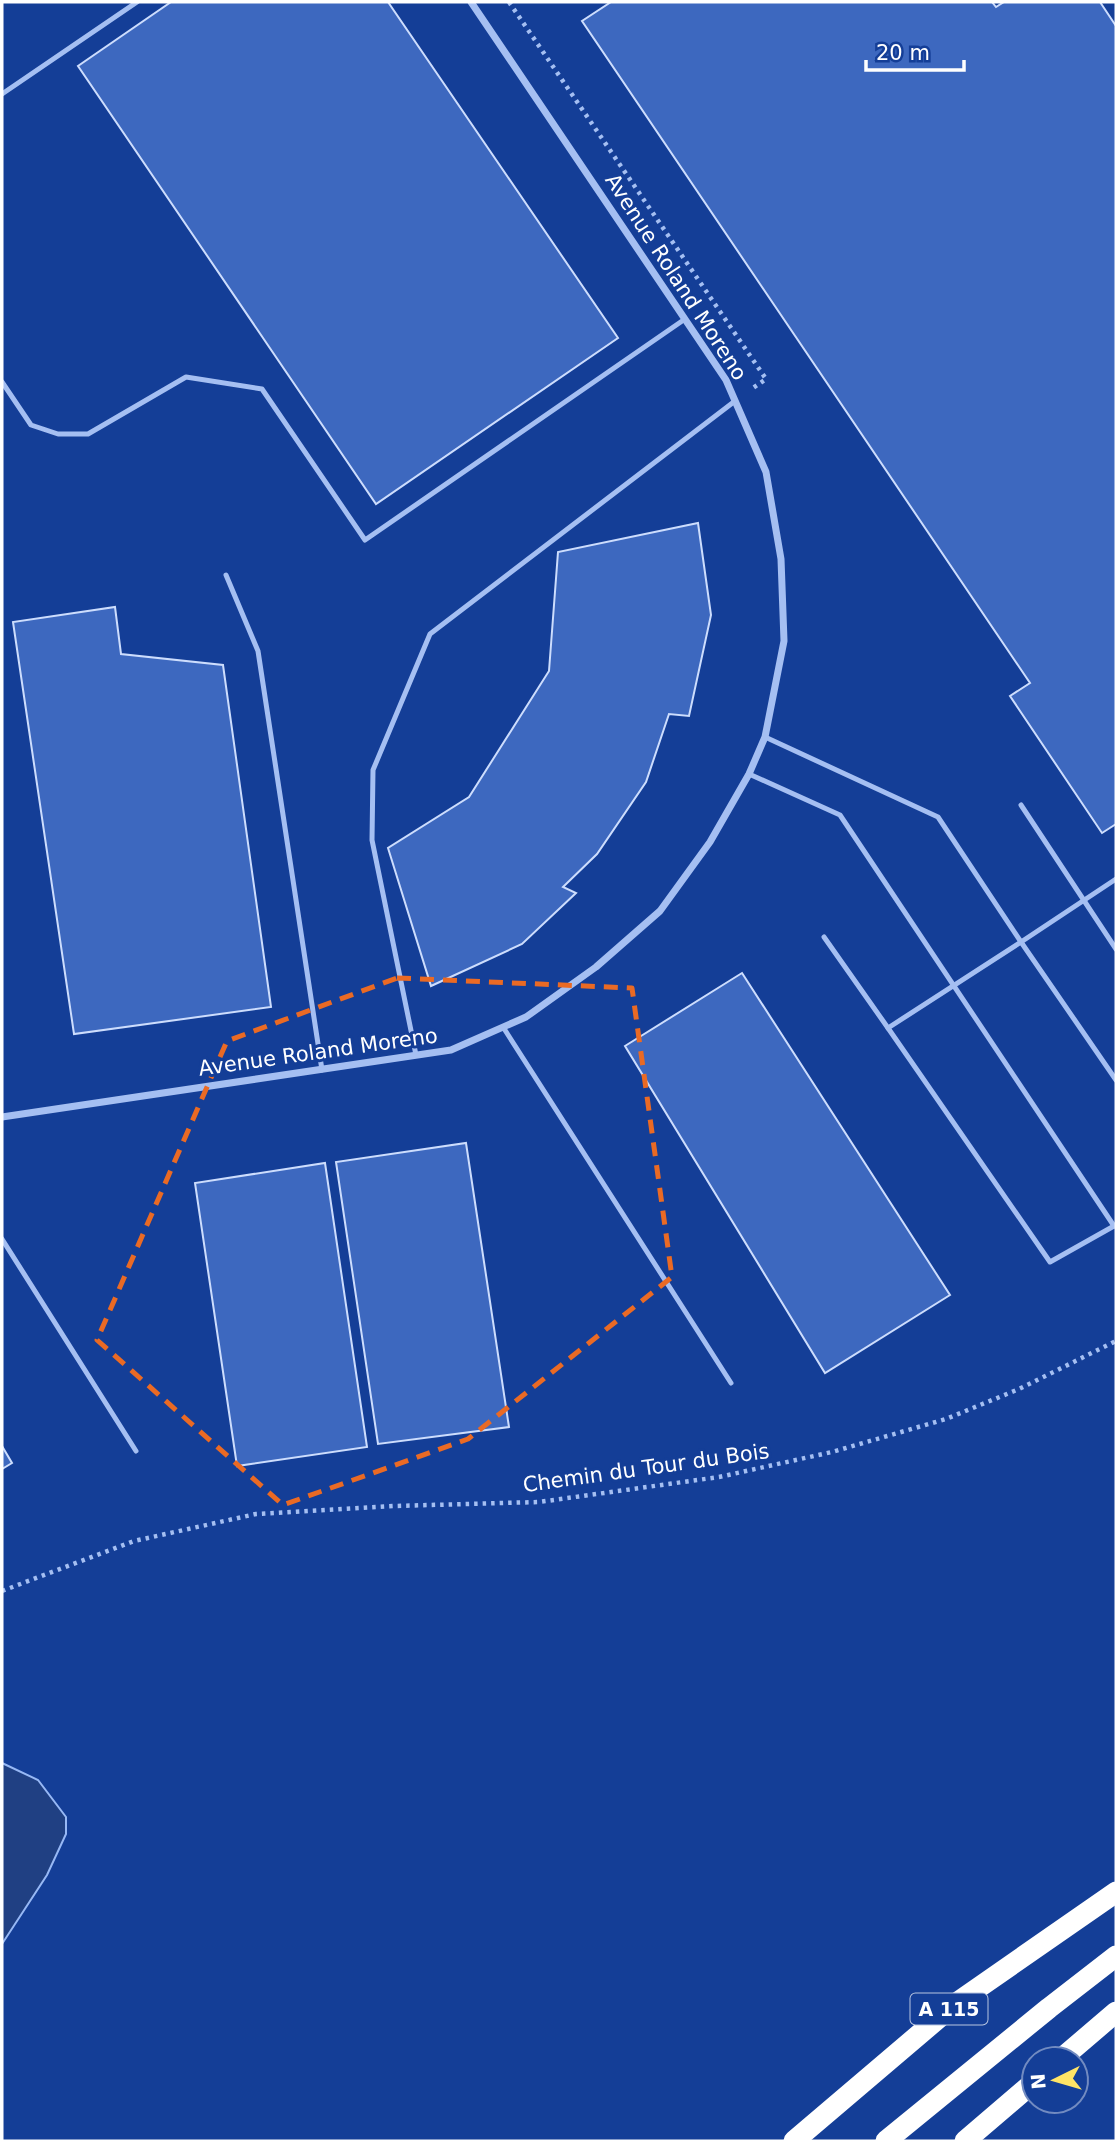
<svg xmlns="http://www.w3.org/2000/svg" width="1118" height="2143" viewBox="0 0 1118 2143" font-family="'DejaVu Sans',sans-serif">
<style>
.water{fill:#204083;stroke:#97b8f5;stroke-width:2}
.building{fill:#3d68bf;stroke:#cdddfd;stroke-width:2}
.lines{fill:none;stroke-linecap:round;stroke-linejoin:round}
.path{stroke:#a5bff2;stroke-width:4.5;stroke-dasharray:3.5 5;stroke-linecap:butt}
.lane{stroke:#a5bff2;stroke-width:5}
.street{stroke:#a5bff2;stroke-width:7}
.highway{stroke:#fff;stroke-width:21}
.marked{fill:none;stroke:#ea6a24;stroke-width:5;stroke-dasharray:14 9;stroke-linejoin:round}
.labels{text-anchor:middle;stroke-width:6;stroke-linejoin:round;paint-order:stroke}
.shield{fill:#143e97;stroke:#b8c5e0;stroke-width:2}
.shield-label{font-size:19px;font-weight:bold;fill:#fff}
.street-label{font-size:21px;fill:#fff;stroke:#143e97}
</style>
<rect width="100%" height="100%" fill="#143e97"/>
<!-- water -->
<path class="water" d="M 2,1763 L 38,1780 L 66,1817 L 66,1834 L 47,1875 L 2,1944 Z"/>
<!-- building -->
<g class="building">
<path d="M 171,2 L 388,2 L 618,338 L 376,504 L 78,66 Z"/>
<path d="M 611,2 L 992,2 L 996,7 L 1004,2 L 1100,2 L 1116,26 L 1116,824 L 1102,833 L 1010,696 L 1030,683 L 582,21 Z"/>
<path d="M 698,523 L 711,615 L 689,716 L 669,714 L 646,782 L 597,854 L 563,887 L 576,893 L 522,944 L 431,986 L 388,848 L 469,797 L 549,671 L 558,552 Z"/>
<path d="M 115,607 L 121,654 L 223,665 L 271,1007 L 74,1034 L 13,622 Z"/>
<path d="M 742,973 L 950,1295 L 825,1373 L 625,1046 Z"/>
<path d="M 466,1143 L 509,1427 L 378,1444 L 336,1162 Z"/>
<path d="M 325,1163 L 367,1447 L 237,1466 L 195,1183 Z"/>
<path d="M 2,1446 L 12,1463 L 2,1469 Z"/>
</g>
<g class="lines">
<!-- path -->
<g class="path">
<path d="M 509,2 L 766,379 L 750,390"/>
<path d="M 2,1591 L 134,1541 L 256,1514 L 394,1506 L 539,1502 L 719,1477 L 832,1452 L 946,1419 L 1019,1389 L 1116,1341"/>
</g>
<!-- lane -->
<g class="lane">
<path d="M 2,94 L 137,2"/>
<path d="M 2,382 L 31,425 L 58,434 L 88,434 L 186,377 L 262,389 L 365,540 L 685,319"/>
<path d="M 226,575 L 258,651 L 322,1070"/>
<path d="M 765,737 L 938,817 L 1021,942 L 1116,879"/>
<path d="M 749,774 L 840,815 L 1114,1226"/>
<path d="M 1021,805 L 1116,949"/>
<path d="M 824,937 L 888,1028"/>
<path d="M 503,1027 L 731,1383"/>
<path d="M 416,1055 L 372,840 L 373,770 L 430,634 L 735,401"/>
<path d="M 1114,1226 L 1050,1262 L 888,1028 L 1021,942 L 1116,1080"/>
<path d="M 2,1239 L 136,1451"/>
</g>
<!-- street -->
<path class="street" d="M 2,1117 L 451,1050 L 526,1017 L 596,967 L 660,911 L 710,842 L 749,774 L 765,737 L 784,641 L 781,559 L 766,472 L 726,380 L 471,2"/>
<!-- highway -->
<g class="highway">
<path d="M 1061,2059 L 1116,2012"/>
<path d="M 794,2141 L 955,2004 L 1116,1892"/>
<path d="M 886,2141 L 1049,2008 L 1116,1956"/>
<path d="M 965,2141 L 1034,2082"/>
</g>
</g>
<!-- marked area -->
<path class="marked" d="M 397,978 L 632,988 L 672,1277 L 468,1439 L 283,1505 L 97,1340 L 227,1041 Z"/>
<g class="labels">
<!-- shield labels -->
<rect class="shield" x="910.5" y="1993.5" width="77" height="31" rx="5"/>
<g class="shield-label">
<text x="949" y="2016">A 115</text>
</g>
<!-- street labels -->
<g class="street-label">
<text transform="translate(676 277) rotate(57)" y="7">Avenue Roland Moreno</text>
<text transform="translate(318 1052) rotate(-8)" y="7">Avenue Roland Moreno</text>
<text transform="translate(646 1468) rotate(-8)" y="7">Chemin du Tour du Bois</text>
</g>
</g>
<!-- border -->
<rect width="1118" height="2143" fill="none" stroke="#ffffff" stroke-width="7"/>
<!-- north arrow -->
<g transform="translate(1055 2080) rotate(265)"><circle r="33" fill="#143e97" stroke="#728bc1" stroke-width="2"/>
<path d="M0-5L12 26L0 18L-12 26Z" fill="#ffe466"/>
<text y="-10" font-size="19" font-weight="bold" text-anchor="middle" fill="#ffffff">N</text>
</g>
<!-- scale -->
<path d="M866 60v10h98v-10" fill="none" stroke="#ffffff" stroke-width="3.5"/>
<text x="876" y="60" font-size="21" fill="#ffffff" stroke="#143e97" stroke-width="5" paint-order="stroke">20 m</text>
</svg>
